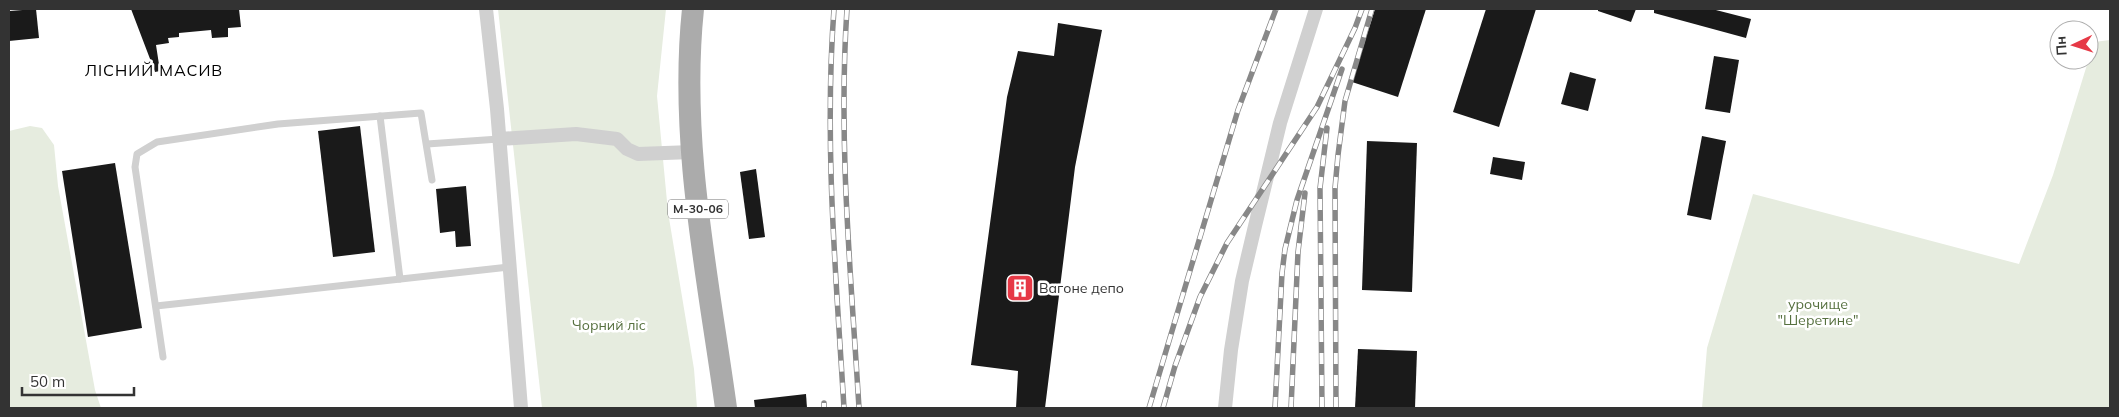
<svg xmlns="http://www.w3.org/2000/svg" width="2119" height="417" viewBox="0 0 2119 417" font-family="Mulish,sans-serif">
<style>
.green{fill:#e6ecdf}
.building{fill:#1a1a1a}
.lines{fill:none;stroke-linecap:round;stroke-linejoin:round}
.lane{stroke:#d0d0d0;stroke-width:7}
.street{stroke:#d0d0d0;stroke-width:14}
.primary{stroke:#ababab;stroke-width:22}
.rail-casing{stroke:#888;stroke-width:5.5}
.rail{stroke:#fff;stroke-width:4;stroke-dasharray:11;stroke-linecap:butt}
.labels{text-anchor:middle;stroke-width:5;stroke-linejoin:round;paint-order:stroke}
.shield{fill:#fff;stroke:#707070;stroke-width:1}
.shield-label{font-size:12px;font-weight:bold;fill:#333}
.poi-label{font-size:14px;fill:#333;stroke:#fff;text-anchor:start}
.park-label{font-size:14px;fill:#56703f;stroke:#fff}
.quarter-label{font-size:16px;letter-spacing:1px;fill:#000;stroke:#fff}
</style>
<rect width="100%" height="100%" fill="#fff"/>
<!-- green -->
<g class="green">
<path d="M 498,9 L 666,9 L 657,96 L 668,212 L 694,369 L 697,408 L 542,408 Z"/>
<path d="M 2110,40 L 2110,408 L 1702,408 L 1707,348 L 1753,194 L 2019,264 L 2053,175 L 2094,42 Z"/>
<path d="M 30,126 L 42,128 L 54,145 L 58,186 L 95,390 L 101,408 L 9,408 L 9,131 Z"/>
</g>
<!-- building -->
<g class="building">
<path d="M 36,9 L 39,38 L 9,41 L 9,11 Z"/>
<path d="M 131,9 L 239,9 L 241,27 L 228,28 L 228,37 L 212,38 L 211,30 L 179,33 L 179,37 L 168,38 L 169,43 L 156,45 L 160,71 L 155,72 Z"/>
<path d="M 1375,9 L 1426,9 L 1398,97 L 1352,82 Z"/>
<path d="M 1486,9 L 1536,9 L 1499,127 L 1453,112 Z"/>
<path d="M 1598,9 L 1636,9 L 1631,22 L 1598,11 Z"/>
<path d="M 1654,9 L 1712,9 L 1751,19 L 1746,38 L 1654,13 Z"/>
<path d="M 1058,23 L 1102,30 L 1075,167 L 1045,408 L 1016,408 L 1018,371 L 971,365 L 1007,97 L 1018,51 L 1054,56 Z"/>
<path d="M 1714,56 L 1739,60 L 1730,113 L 1705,109 Z"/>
<path d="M 1570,72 L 1596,79 L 1588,111 L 1561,104 Z"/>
<path d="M 360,126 L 375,252 L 333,257 L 318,131 Z"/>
<path d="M 1702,136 L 1726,141 L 1711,220 L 1687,215 Z"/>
<path d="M 1367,141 L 1417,143 L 1412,292 L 1362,290 Z"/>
<path d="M 1493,157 L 1525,162 L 1522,180 L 1490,174 Z"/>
<path d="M 115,163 L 142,328 L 88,337 L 62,171 Z"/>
<path d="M 756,169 L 765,237 L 749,239 L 740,172 Z"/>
<path d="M 466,186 L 471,246 L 456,247 L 455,231 L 440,233 L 436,189 Z"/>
<path d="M 1358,349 L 1417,351 L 1415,408 L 1355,408 Z"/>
<path d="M 806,394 L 807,408 L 755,408 L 754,400 Z"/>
</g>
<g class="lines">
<!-- lane -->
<g class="lane">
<path d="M 380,116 L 400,279"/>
<path d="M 427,144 L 499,139"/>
<path d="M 156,306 L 509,267"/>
<path d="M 163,357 L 135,167 L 137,154 L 157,142 L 278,124 L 421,113 L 432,180"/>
</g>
<!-- street -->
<g class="street">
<path d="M 486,9 L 497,109 L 521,408"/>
<path d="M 499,139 L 576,134 L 617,139 L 627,149 L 638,154 L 692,152"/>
<path d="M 1225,408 L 1231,350 L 1242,281 L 1255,226 L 1280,123 L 1316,9"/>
</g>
<!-- primary -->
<path class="primary" d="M 693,9 C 679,142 708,277 726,408"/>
<!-- rail casing -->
<g class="rail-casing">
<g id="rail">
<path d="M 834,9 C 824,142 836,276 844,408"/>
<path d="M 847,9 C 838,142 851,275 859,408"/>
<path d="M 824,403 L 824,408"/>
<path d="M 1149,408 L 1238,110 L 1276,9"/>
<path d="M 1163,408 L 1175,366 L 1200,297 L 1227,243 L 1317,107 L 1355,28 L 1362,9"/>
<path d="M 1275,408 L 1282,273 L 1285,249 L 1297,200 L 1342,69"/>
<path d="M 1291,408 L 1298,252 L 1305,193"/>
<path d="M 1322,408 L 1320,188 L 1327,128"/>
<path d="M 1336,408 L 1335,188 L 1338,155 L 1345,101 L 1372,9"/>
</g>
</g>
<!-- rail -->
<use href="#rail" class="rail"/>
</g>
<!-- icons -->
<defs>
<g id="building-square" transform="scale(1.4375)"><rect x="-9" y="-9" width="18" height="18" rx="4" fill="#e63946" stroke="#fff"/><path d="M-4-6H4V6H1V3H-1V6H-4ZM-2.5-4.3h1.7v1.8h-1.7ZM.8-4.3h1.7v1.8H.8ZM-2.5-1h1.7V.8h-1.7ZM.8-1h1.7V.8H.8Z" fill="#fff"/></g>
</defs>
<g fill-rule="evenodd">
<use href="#building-square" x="1020" y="288"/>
</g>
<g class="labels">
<!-- shield labels -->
<rect class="shield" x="668" y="199.5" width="60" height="19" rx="4"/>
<g class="shield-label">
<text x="698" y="213">М-30-06</text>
</g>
<!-- poi labels -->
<g class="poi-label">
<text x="1039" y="293">Вагоне депо</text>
</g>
<!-- park labels -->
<g class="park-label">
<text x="1818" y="309">урочище<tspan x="1818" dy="16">"Шеретине"</tspan></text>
<text x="609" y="330">Чорний ліс</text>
</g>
<!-- quarter labels -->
<g class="quarter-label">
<text x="154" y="76">ЛІСНИЙ МАСИВ</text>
</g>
</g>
<!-- border -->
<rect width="2119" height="417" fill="none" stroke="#333333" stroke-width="20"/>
<!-- north arrow -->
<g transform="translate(2074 45) rotate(266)"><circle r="24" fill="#ffffff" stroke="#adadad"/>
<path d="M0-4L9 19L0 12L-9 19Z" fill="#e63946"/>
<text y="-8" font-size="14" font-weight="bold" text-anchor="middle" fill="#333333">Пн</text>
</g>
<!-- scale -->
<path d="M22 387v8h112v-8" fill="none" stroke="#333333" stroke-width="2.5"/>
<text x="30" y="387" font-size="15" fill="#333333" stroke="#ffffff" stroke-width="4" paint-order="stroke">50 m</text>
</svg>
